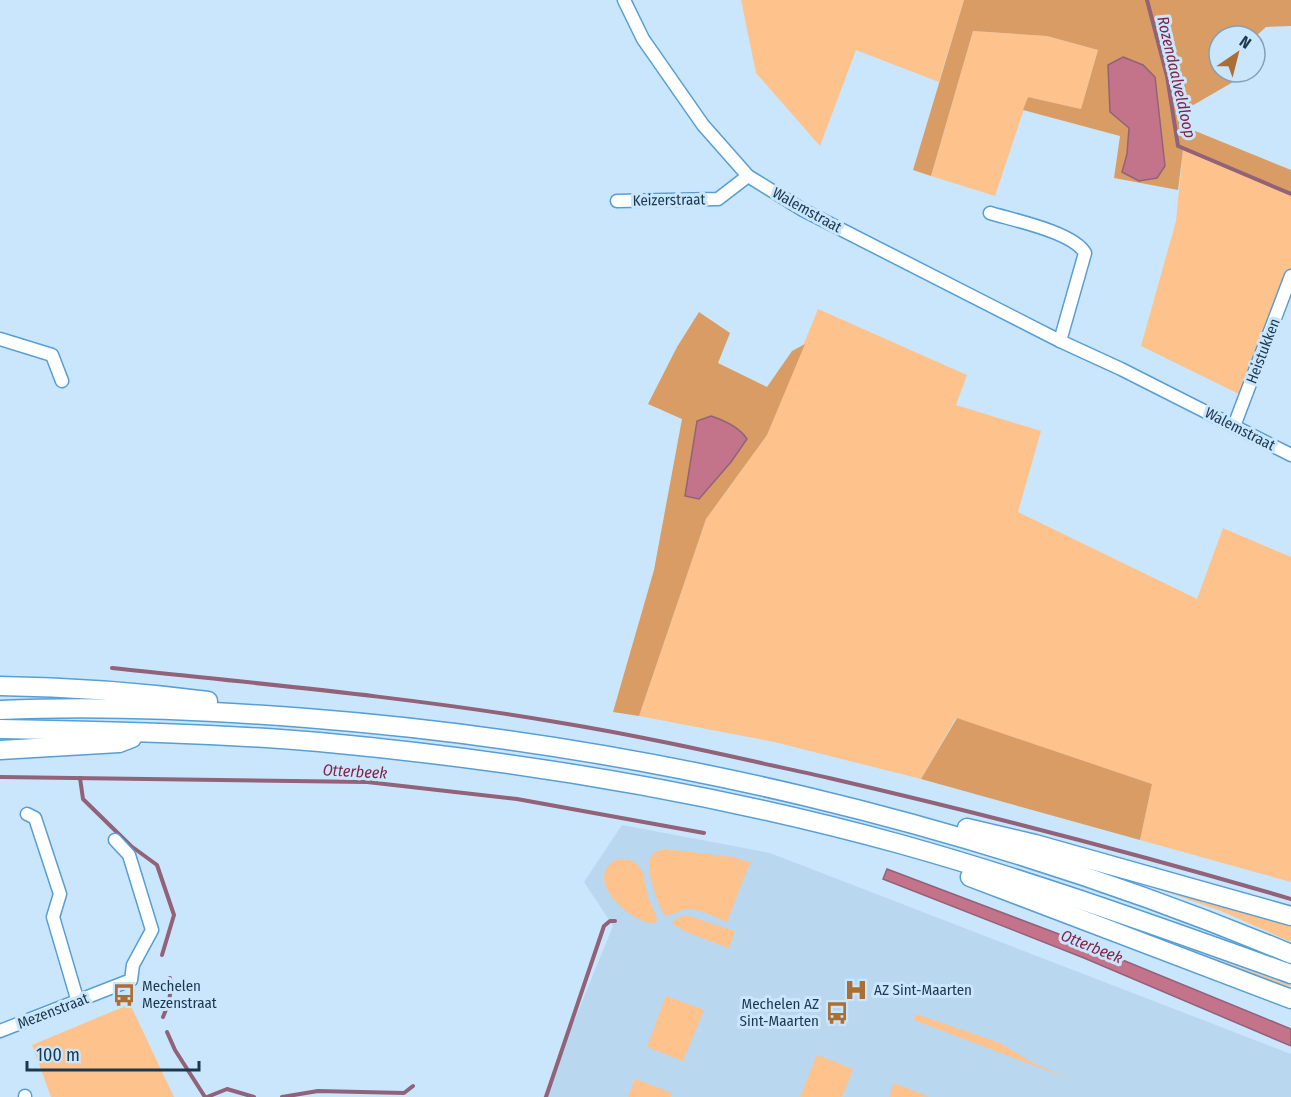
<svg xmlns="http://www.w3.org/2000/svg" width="1291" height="1097" viewBox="0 0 1291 1097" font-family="'Fira Sans Condensed',sans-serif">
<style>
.built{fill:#b9d7ef}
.green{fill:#fec28d}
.forest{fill:#d99c64;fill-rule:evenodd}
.water{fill:#c4748a;stroke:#916278;stroke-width:1.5}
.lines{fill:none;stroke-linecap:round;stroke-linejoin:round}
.stream{stroke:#916278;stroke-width:4}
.minor-casing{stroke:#569ed3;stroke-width:15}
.highway-casing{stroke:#569ed3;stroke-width:21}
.minor{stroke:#fff;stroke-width:12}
.highway{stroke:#fff;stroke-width:18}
.labels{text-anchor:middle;stroke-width:6;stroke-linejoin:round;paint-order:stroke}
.street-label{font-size:15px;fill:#1a384e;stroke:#cae6fd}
.poi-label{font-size:15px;fill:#1a384e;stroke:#cae6fd;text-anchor:start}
.water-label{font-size:16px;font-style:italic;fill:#832447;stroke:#cae6fd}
</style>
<rect width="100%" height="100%" fill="#cae6fd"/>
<!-- built -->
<path class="built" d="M 622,825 L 770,853 L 1291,1054 L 1291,1097 L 543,1097 L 613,926 L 584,882 Z"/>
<!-- green -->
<g class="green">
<path d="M 741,0 L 964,0 L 939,82 L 856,50 L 820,146 L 756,73 Z"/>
<path d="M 973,31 L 1047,36 L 1098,50 L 1081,109 L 1028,97 L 995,196 L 931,176 Z"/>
<path d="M 1183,149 L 1291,194 L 1291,272 L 1243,396 L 1141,346 L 1176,221 Z"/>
<path d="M 818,309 L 967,375 L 956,405 L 1041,431 L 1018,512 L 1197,599 L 1223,528 L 1291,557 L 1291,882 L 1140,840 L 1152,784 L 956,718 L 921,779 L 774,742 L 639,716 L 706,519 L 767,435 Z"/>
<path d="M 665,849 L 733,857 L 759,865 L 750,863 L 727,922 C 716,918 701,909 689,909 C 679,909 673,917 664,915 C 658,903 643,866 652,855 C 656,851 661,850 665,849 Z"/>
<path d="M 618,859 L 630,860 L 638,865 L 643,873 L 648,897 L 657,918 L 656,923 C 638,928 577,879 618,859 Z"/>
<path d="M 1102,869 L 1291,924 L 1291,942 L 1221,911 Z"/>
<path d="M 1062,905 L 1290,985 L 1291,995 Z"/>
<path d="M 686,915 L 735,931 L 729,948 L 686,932 L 673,924 L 675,919 Z"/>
<path d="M 666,996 L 704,1010 L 683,1061 L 647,1047 Z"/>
<path d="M 130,1004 L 174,1097 L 51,1097 L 32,1045 Z"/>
<path d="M 916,1014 L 1000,1043 L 1033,1063 L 1072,1080 L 914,1020 Z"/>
<path d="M 817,1055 L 853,1069 L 842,1097 L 800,1097 Z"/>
<path d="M 635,1079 L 672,1093 L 670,1097 L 628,1097 Z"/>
<path d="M 894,1083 L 929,1097 L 889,1097 Z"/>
</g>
<!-- forest -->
<g class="forest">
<path d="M 964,0 L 1291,0 L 1291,26 L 1266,27 L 1255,37 L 1219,36 L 1219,72 L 1241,72 L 1240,78 L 1183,111 L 1183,126 L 1291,170 L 1291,194 L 1183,150 L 1178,190 L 1114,178 L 1120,136 L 1023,110 L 1028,97 L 1081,109 L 1098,50 L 1047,36 L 973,31 L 931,176 L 913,170 ZM 1155,77 L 1158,109 L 1122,172 L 1127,154 L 1129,128 Z"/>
<path d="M 699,312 L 730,333 L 718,363 L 767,387 L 792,351 L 805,344 L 767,435 L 706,519 L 639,716 L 613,712 L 654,570 L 682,419 L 648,404 L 677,347 Z"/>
<path d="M 957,718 L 1152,784 L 1140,840 L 921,779 Z"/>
</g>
<!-- water -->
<g class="water">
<path d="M 1123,57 L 1143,65 L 1155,77 L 1165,166 L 1157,178 L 1139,181 L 1122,172 L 1127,154 L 1129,128 L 1110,112 L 1108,65 Z"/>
<path d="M 711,416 C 723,420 740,428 747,439 L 731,462 L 699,499 L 685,496 L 697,421 Z"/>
<path d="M 887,869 L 1064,936 L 1291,1029 L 1291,1046 L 1084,958 L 883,879 Z"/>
</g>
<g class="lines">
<!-- stream -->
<g class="stream">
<path d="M 1147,0 L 1167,76 L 1178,146 L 1291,194"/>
<path d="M 112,668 C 261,684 409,697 556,722 C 648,737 738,758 829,778 C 984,814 1138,854 1291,899"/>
<path d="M 0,777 L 367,782 L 517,799 L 704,833"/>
<path d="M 80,778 L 83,799 L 131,846 L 157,865 L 174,915 L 162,955"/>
<path d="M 163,1017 C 169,1003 172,993 170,978"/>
<path d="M 167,1032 L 175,1050 L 205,1097"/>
<path d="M 207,1097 L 227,1089 L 254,1097"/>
<path d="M 282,1097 L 318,1091 L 404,1093 L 413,1086"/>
<path d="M 546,1097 L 604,926 L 610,921 L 615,921"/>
</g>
<!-- minor casing -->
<g class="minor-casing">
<g id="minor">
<path d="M 624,0 L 643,39 L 703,125 L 748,176 L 803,210 L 1060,341 L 1121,369 L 1291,455"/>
<path d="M 617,201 L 718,199 L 748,176"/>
<path d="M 990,213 C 1013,220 1073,232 1085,253 L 1060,341"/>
<path d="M 0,339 L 52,355 L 62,381"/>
<path d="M 1234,426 L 1291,276"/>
<path d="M 27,814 L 35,818 L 60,894 L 53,917 L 78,1002"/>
<path d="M 0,1031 L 131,980 L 133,965 L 152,930 L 129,855 L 115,840"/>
<path d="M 25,1097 L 25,1096"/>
</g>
</g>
<!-- highway casing -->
<g class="highway-casing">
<g id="highway">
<path d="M 0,686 C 70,687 138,692 208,701"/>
<path d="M 0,710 C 102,705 204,710 306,718 C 643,744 979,824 1291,954"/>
<path d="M 0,729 C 106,731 213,733 319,742 C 514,760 711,792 900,844 C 1033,881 1162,928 1291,974"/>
<path d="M 0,750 L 119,743 L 132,738"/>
<path d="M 967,828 L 1035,844 L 1291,916"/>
<path d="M 970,877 L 1291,999"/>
</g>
</g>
<!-- minor -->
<use href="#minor" class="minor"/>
<!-- highway -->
<use href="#highway" class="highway"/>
</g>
<!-- icons -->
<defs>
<g id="hospital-bare" transform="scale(1.8)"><path d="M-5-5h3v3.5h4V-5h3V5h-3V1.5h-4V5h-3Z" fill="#ac6f33" stroke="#cae6fd" stroke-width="2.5" paint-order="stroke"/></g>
<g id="bus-bare" transform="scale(1.8)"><path d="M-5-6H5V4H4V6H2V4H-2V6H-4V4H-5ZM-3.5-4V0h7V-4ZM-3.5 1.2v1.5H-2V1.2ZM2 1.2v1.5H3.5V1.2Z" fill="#ac6f33" stroke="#cae6fd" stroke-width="2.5" paint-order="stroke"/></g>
</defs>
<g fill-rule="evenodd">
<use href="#hospital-bare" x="856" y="990"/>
<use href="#bus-bare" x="124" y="995"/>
<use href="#bus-bare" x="837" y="1013"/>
</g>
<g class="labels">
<!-- street labels -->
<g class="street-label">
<text transform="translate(669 200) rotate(-1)" y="5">Keizerstraat</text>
<text transform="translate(807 210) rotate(29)" y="5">Walemstraat</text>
<text transform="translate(1263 351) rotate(-69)" y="5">Heistukken</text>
<text transform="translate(1240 429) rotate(27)" y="5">Walemstraat</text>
<text transform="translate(53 1011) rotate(-21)" y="5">Mezenstraat</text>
</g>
<!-- poi labels -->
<g class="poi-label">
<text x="142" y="991">Mechelen<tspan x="142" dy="17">Mezenstraat</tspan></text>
<text x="874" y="995">AZ Sint-Maarten</text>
<text x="819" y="1009" text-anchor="end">Mechelen AZ<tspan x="819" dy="17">Sint-Maarten</tspan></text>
</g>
<!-- water labels -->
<g class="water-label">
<text transform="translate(1177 77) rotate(77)" y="6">Rozendaalveldloop</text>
<text transform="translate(355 771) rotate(3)" y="6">Otterbeek</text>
<text transform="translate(1092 946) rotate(22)" y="6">Otterbeek</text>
</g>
</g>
<!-- north arrow -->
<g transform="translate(1237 54) rotate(35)"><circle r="28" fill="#cae6fd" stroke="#84a0b7" stroke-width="1.5"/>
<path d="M0-4.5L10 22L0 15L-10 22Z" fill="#ac6f33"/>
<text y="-9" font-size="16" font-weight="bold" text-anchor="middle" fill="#1a384e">N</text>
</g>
<!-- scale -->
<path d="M27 1061v9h172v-9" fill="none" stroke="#1a384e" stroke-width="3"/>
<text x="36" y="1061" font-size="18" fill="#1a384e" stroke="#cae6fd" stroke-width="4.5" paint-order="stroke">100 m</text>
</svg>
